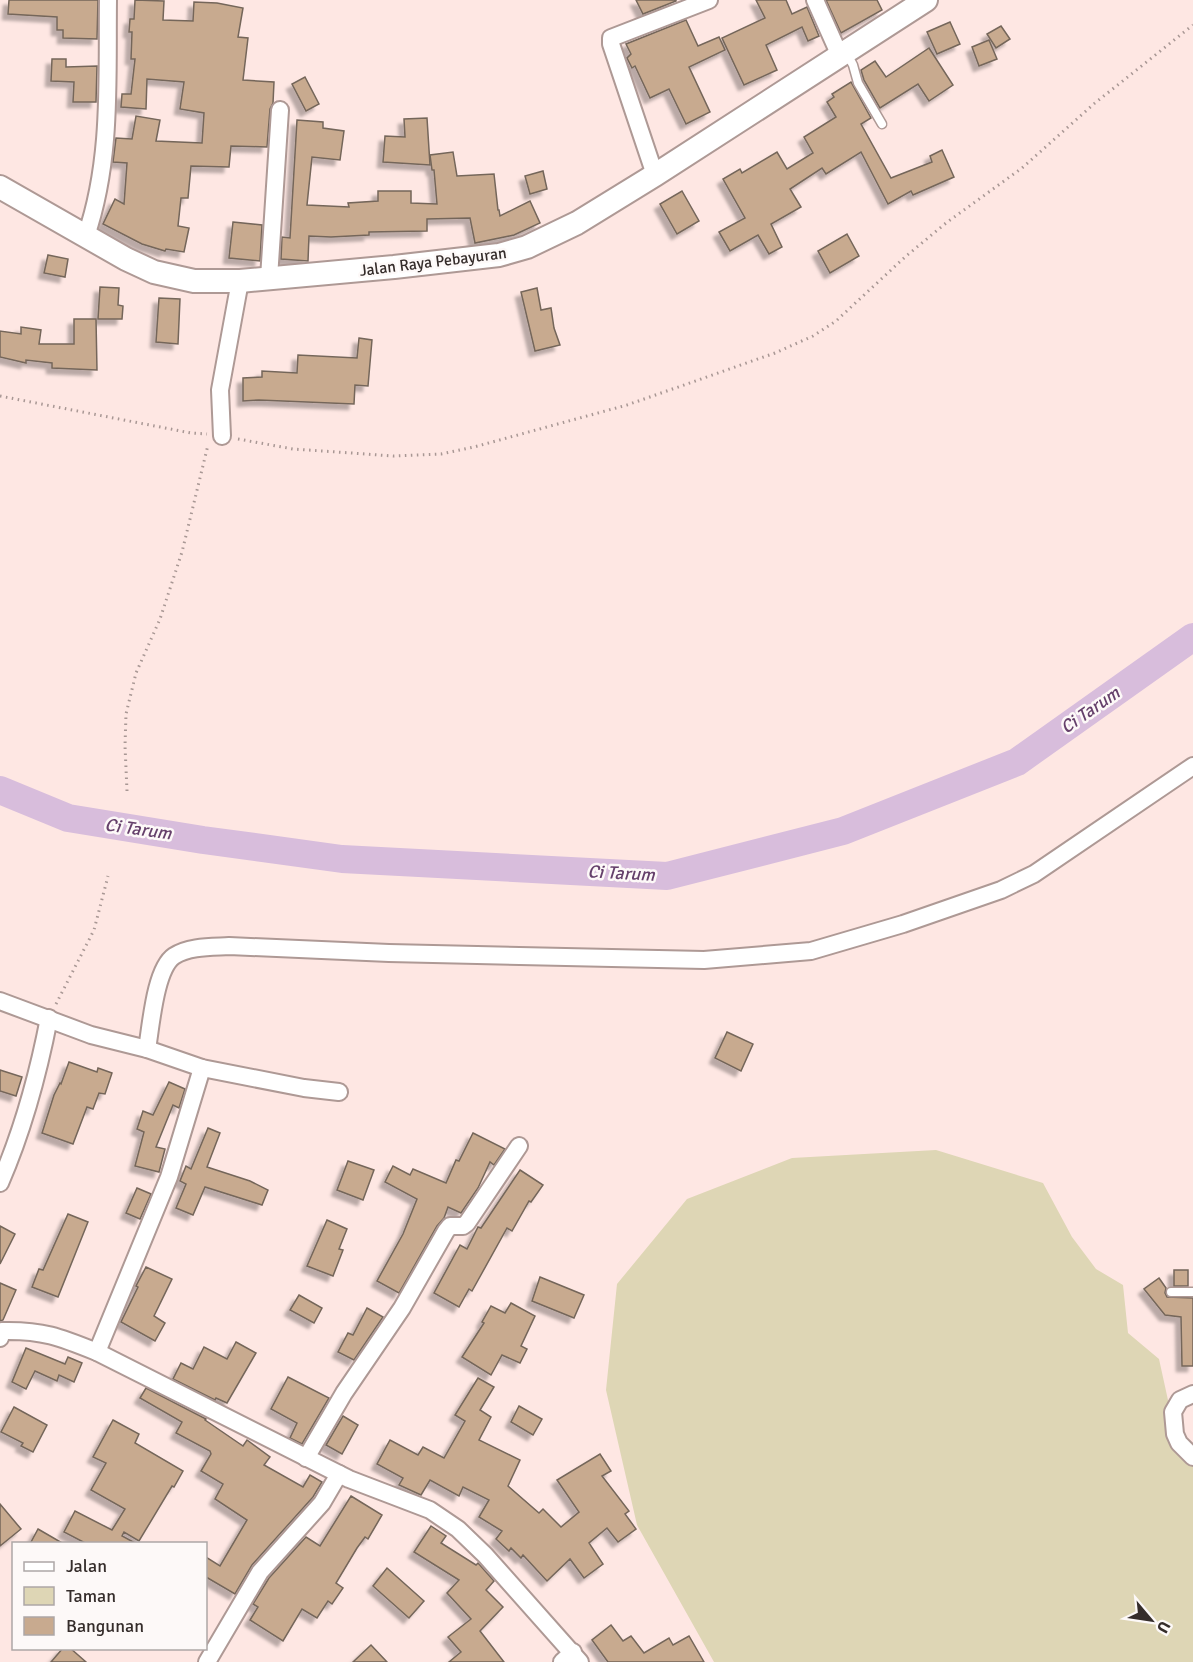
<svg xmlns="http://www.w3.org/2000/svg" width="1193" height="1662" viewBox="0 0 1193 1662" font-family="Signika,sans-serif">
<style>
.green{fill:#ded6b5}
.lines{fill:none;stroke-linecap:round;stroke-linejoin:round}
.river{stroke:#d8bddc;stroke-width:28}
.building{fill:#c8aa8f;stroke:#74665a;stroke-width:1.5;filter:url(#shadow)}
.service-casing{stroke:#ae9995;stroke-width:11}
.minor-casing{stroke:#ae9995;stroke-width:20}
.secondary-casing{stroke:#ae9995;stroke-width:26}
.path{stroke:#a89794;stroke-width:3;stroke-dasharray:1.5 4.5;stroke-linecap:butt}
.service{stroke:#fff;stroke-width:8}
.minor{stroke:#fff;stroke-width:16}
.secondary{stroke:#fff;stroke-width:22}
.labels{text-anchor:middle;stroke-width:5;stroke-linejoin:round;paint-order:stroke}
.street-label{font-size:16px;fill:#352d2b;stroke:#fdf9f8}
.water-label{font-size:18px;font-style:italic;fill:#65406b;stroke:#fdf9f8}
</style>
<defs>
<filter id="shadow"><feDropShadow dx="-5.5" dy="5.5" stdDeviation="1.5" flood-color="#0004"/></filter>
</defs>
<rect width="100%" height="100%" fill="#fee7e3"/>
<!-- green -->
<path class="green" d="M 936,1150 L 1043,1183 L 1072,1237 L 1096,1269 L 1123,1285 L 1128,1333 L 1159,1359 L 1173,1423 L 1193,1444 L 1193,1662 L 714,1662 L 637,1525 L 606,1390 L 617,1284 L 687,1199 L 792,1158 Z"/>
<g class="lines">
<!-- river -->
<path class="river" d="M 0,790 L 68,818 L 203,840 L 342,859 L 667,876 L 843,831 L 1017,762 L 1193,637"/>
</g>
<!-- building -->
<g class="building">
<path d="M 9,0 L 98,0 L 97,39 L 63,38 L 63,30 L 57,30 L 57,17 L 8,14 Z"/>
<path d="M 135,0 L 164,1 L 163,20 L 193,21 L 194,2 L 217,3 L 243,8 L 238,37 L 248,38 L 243,80 L 274,82 L 273,103 L 270,109 L 267,147 L 231,146 L 229,167 L 191,166 L 188,198 L 181,198 L 178,226 L 189,228 L 184,252 L 166,249 L 165,251 L 142,244 L 103,224 L 115,199 L 124,204 L 127,163 L 113,162 L 116,138 L 132,139 L 136,116 L 160,120 L 156,141 L 202,143 L 204,113 L 180,109 L 184,82 L 147,79 L 146,109 L 121,107 L 122,94 L 131,94 L 135,59 L 131,59 L 132,32 L 129,32 L 130,19 L 134,19 Z"/>
<path d="M 636,0 L 676,0 L 676,1 L 643,14 Z"/>
<path d="M 756,0 L 786,0 L 792,14 L 807,7 L 819,36 L 808,41 L 802,27 L 766,45 L 777,70 L 744,85 L 722,38 L 765,18 Z"/>
<path d="M 826,0 L 877,0 L 882,10 L 841,33 Z"/>
<path d="M 686,20 L 698,46 L 719,37 L 725,50 L 689,67 L 710,112 L 686,124 L 669,89 L 650,98 L 635,66 L 632,68 L 627,58 L 631,54 L 626,44 Z"/>
<path d="M 950,22 L 960,44 L 937,54 L 927,32 Z"/>
<path d="M 1001,26 L 1010,39 L 996,48 L 987,34 Z"/>
<path d="M 989,40 L 997,59 L 979,66 L 972,47 Z"/>
<path d="M 929,48 L 953,85 L 929,101 L 918,84 L 880,108 L 864,80 L 861,70 L 875,61 L 886,77 Z"/>
<path d="M 52,59 L 66,59 L 66,67 L 97,66 L 96,102 L 73,102 L 74,82 L 51,81 Z"/>
<path d="M 305,77 L 319,104 L 306,111 L 292,84 Z"/>
<path d="M 851,82 L 871,118 L 861,124 L 891,178 L 932,162 L 930,156 L 942,150 L 954,177 L 913,195 L 911,191 L 888,204 L 861,152 L 826,174 L 822,168 L 790,189 L 801,207 L 771,224 L 782,247 L 769,254 L 758,235 L 730,251 L 719,232 L 745,218 L 723,179 L 740,169 L 742,173 L 777,152 L 787,169 L 813,153 L 804,137 L 836,117 L 827,102 L 834,97 L 832,94 Z"/>
<path d="M 427,118 L 430,165 L 383,162 L 385,136 L 405,137 L 404,119 Z"/>
<path d="M 297,120 L 323,122 L 323,128 L 344,131 L 340,160 L 312,157 L 307,205 L 349,207 L 348,203 L 378,201 L 378,191 L 411,191 L 411,203 L 437,204 L 434,170 L 432,170 L 430,155 L 453,152 L 457,176 L 494,174 L 498,210 L 499,210 L 500,216 L 530,201 L 540,223 L 514,235 L 475,243 L 470,218 L 427,219 L 427,231 L 369,232 L 369,235 L 331,237 L 309,236 L 308,261 L 281,259 L 282,237 L 290,238 Z"/>
<path d="M 543,171 L 547,189 L 530,194 L 525,176 Z"/>
<path d="M 682,191 L 699,221 L 677,234 L 660,204 Z"/>
<path d="M 233,222 L 262,225 L 260,261 L 229,258 Z"/>
<path d="M 847,234 L 859,256 L 830,273 L 818,251 Z"/>
<path d="M 48,255 L 68,259 L 65,277 L 44,273 Z"/>
<path d="M 100,287 L 119,288 L 118,305 L 123,306 L 122,319 L 98,319 Z"/>
<path d="M 537,288 L 541,310 L 551,308 L 554,328 L 560,345 L 535,351 L 521,292 Z"/>
<path d="M 159,298 L 180,299 L 178,344 L 156,342 Z"/>
<path d="M 74,319 L 96,319 L 97,370 L 52,368 L 52,363 L 26,360 L 26,363 L 0,357 L 0,331 L 21,334 L 21,327 L 41,330 L 39,344 L 74,344 Z"/>
<path d="M 359,338 L 372,340 L 368,386 L 355,385 L 354,404 L 259,400 L 243,401 L 243,378 L 262,377 L 262,371 L 297,373 L 298,355 L 357,358 Z"/>
<path d="M 727,1032 L 753,1044 L 741,1071 L 715,1058 Z"/>
<path d="M 69,1062 L 97,1072 L 98,1068 L 112,1073 L 105,1094 L 99,1093 L 93,1109 L 87,1107 L 73,1144 L 42,1133 L 54,1095 L 60,1083 L 61,1084 Z"/>
<path d="M 0,1070 L 22,1077 L 16,1096 L 0,1091 Z"/>
<path d="M 169,1082 L 185,1089 L 179,1108 L 173,1105 L 156,1147 L 165,1149 L 159,1172 L 135,1166 L 144,1132 L 137,1129 L 143,1111 L 153,1115 Z"/>
<path d="M 208,1128 L 220,1133 L 207,1167 L 250,1181 L 268,1190 L 262,1205 L 205,1187 L 193,1215 L 176,1208 L 186,1184 L 180,1181 L 186,1166 L 191,1169 Z"/>
<path d="M 473,1133 L 505,1149 L 494,1165 L 490,1162 L 478,1188 L 461,1213 L 448,1207 L 444,1218 L 437,1226 L 399,1293 L 377,1281 L 403,1234 L 417,1199 L 385,1182 L 393,1166 L 410,1175 L 413,1169 L 446,1183 L 456,1160 L 459,1161 Z"/>
<path d="M 348,1161 L 374,1170 L 363,1200 L 337,1190 Z"/>
<path d="M 520,1170 L 543,1185 L 531,1202 L 529,1201 L 512,1231 L 507,1228 L 472,1291 L 469,1289 L 459,1307 L 434,1293 L 460,1245 L 467,1249 L 478,1227 L 481,1228 Z"/>
<path d="M 137,1188 L 151,1194 L 140,1219 L 126,1213 Z"/>
<path d="M 68,1214 L 88,1222 L 58,1297 L 32,1287 L 39,1269 L 43,1270 Z"/>
<path d="M 327,1220 L 347,1229 L 339,1249 L 343,1250 L 333,1276 L 307,1266 Z"/>
<path d="M 0,1226 L 15,1234 L 0,1264 Z"/>
<path d="M 146,1267 L 172,1279 L 154,1316 L 165,1323 L 155,1341 L 121,1322 L 138,1287 L 136,1286 Z"/>
<rect x="1174" y="1270" width="14" height="16"/>
<path d="M 540,1277 L 584,1295 L 574,1318 L 532,1301 Z"/>
<path d="M 1159,1278 L 1166,1288 L 1165,1293 L 1167,1297 L 1193,1298 L 1193,1366 L 1182,1366 L 1181,1317 L 1165,1315 L 1144,1289 Z"/>
<path d="M 0,1283 L 16,1290 L 3,1320 L 0,1321 Z"/>
<path d="M 299,1295 L 322,1308 L 314,1323 L 290,1310 Z"/>
<path d="M 511,1303 L 535,1316 L 521,1346 L 527,1349 L 520,1363 L 502,1355 L 491,1375 L 462,1357 L 484,1323 L 482,1322 L 491,1306 L 505,1313 Z"/>
<path d="M 367,1308 L 383,1317 L 354,1360 L 338,1352 L 348,1333 L 353,1335 Z"/>
<path d="M 236,1342 L 256,1353 L 227,1403 L 216,1398 L 215,1400 L 173,1379 L 181,1363 L 193,1369 L 204,1347 L 227,1359 Z"/>
<path d="M 26,1348 L 65,1364 L 68,1357 L 82,1363 L 74,1382 L 59,1375 L 57,1381 L 35,1371 L 26,1389 L 12,1382 Z"/>
<path d="M 288,1377 L 329,1398 L 302,1444 L 290,1438 L 297,1423 L 271,1409 Z"/>
<path d="M 478,1378 L 494,1387 L 480,1410 L 491,1417 L 479,1440 L 520,1460 L 508,1486 L 539,1513 L 543,1509 L 561,1527 L 579,1512 L 557,1480 L 600,1454 L 611,1471 L 602,1476 L 629,1511 L 625,1514 L 636,1529 L 618,1542 L 607,1528 L 589,1543 L 603,1564 L 584,1578 L 570,1559 L 547,1581 L 523,1555 L 521,1558 L 511,1548 L 509,1551 L 496,1539 L 502,1531 L 479,1517 L 489,1500 L 463,1487 L 459,1496 L 430,1480 L 421,1495 L 399,1485 L 403,1478 L 377,1464 L 390,1440 L 418,1455 L 423,1447 L 444,1458 L 465,1421 L 455,1415 Z"/>
<path d="M 146,1388 L 206,1419 L 205,1420 L 243,1446 L 247,1440 L 270,1457 L 264,1465 L 303,1487 L 310,1475 L 322,1482 L 313,1497 L 252,1565 L 235,1594 L 206,1577 L 206,1557 L 220,1566 L 247,1520 L 215,1499 L 223,1484 L 201,1471 L 211,1454 L 210,1451 L 176,1433 L 182,1422 L 140,1398 Z"/>
<path d="M 519,1406 L 542,1419 L 533,1435 L 511,1422 Z"/>
<path d="M 14,1407 L 47,1425 L 33,1452 L 21,1446 L 23,1443 L 1,1432 Z"/>
<path d="M 343,1416 L 358,1425 L 342,1454 L 326,1445 Z"/>
<path d="M 113,1420 L 139,1434 L 135,1443 L 183,1471 L 174,1487 L 172,1486 L 139,1541 L 124,1532 L 122,1536 L 137,1544 L 87,1544 L 64,1532 L 75,1511 L 112,1530 L 125,1509 L 91,1490 L 106,1463 L 93,1457 Z"/>
<path d="M 351,1496 L 382,1515 L 368,1539 L 365,1537 L 357,1548 L 336,1583 L 343,1588 L 332,1604 L 328,1601 L 317,1618 L 302,1609 L 283,1641 L 250,1620 L 258,1607 L 253,1604 L 269,1578 L 306,1537 L 320,1546 Z"/>
<path d="M 0,1504 L 21,1529 L 0,1546 Z"/>
<path d="M 431,1526 L 446,1536 L 441,1543 L 476,1565 L 478,1563 L 494,1581 L 486,1590 L 503,1607 L 480,1631 L 504,1662 L 449,1662 L 461,1652 L 448,1637 L 471,1619 L 447,1593 L 459,1580 L 414,1552 Z"/>
<path d="M 38,1529 L 64,1544 L 30,1544 Z"/>
<path d="M 387,1568 L 424,1601 L 409,1618 L 373,1586 Z"/>
<path d="M 611,1625 L 623,1641 L 631,1636 L 644,1653 L 669,1638 L 673,1645 L 689,1636 L 704,1662 L 608,1662 L 592,1640 Z"/>
<path d="M 371,1645 L 387,1662 L 353,1662 Z"/>
<path d="M 63,1648 L 70,1648 L 86,1662 L 51,1662 Z"/>
</g>
<g class="lines">
<!-- service casing -->
<g class="service-casing">
<g id="service">
<path d="M 846,52 L 853,65 L 858,83 L 882,124"/>
<path d="M 1171,1292 L 1193,1292"/>
</g>
</g>
<!-- minor casing -->
<g class="minor-casing">
<g id="minor">
<path d="M 815,0 L 840,56"/>
<path d="M 655,175 L 611,44 L 611,38 L 709,0"/>
<path d="M 86,236 C 112,160 107,80 108,0"/>
<path d="M 269,278 L 280,110"/>
<path d="M 222,436 L 220,390 L 240,281"/>
<path d="M 0,1001 L 91,1035 L 147,1049 L 202,1068 L 304,1088 L 339,1092"/>
<path d="M 147,1049 C 151,1026 155,969 174,956 C 189,946 212,947 229,946 L 389,953 L 704,960 L 811,951 L 903,924 L 1001,890 L 1034,874 L 1193,766"/>
<path d="M 0,1183 C 23,1130 38,1075 49,1018"/>
<path d="M 0,1338 L 2,1331 C 43,1330 60,1337 97,1352 L 349,1479 L 430,1510 L 458,1529 L 485,1555 L 580,1662"/>
<path d="M 97,1352 L 169,1177 L 202,1068"/>
<path d="M 1193,1394 L 1180,1400 L 1173,1412 L 1175,1434 L 1179,1443 L 1193,1457"/>
<path d="M 306,1458 L 344,1393 L 402,1308 L 446,1231 L 450,1226 L 463,1226 L 467,1223 L 519,1146"/>
<path d="M 207,1662 L 260,1572 L 322,1503 L 339,1474"/>
<path d="M 562,1662 L 573,1652"/>
</g>
</g>
<!-- secondary casing -->
<g class="secondary-casing">
<path id="secondary" d="M 0,187 L 126,259 L 154,272 L 194,281 L 240,281 L 394,267 L 499,255 L 527,247 L 577,223 L 655,175 L 926,0"/>
</g>
<!-- path -->
<g class="path">
<path d="M 0,396 L 191,433 L 207,434"/>
<path d="M 238,439 L 293,449 L 351,453 L 393,456 L 441,454 L 474,447 L 627,405 L 775,353 L 813,336 L 836,321 L 905,257 L 946,223 L 1022,168 L 1095,103 L 1193,25"/>
<path d="M 127,791 L 125,746 L 126,714 L 136,673 L 160,619 L 182,552 L 208,445"/>
<path d="M 56,1004 L 94,930 L 108,876"/>
</g>
<!-- service -->
<use href="#service" class="service"/>
<!-- minor -->
<use href="#minor" class="minor"/>
<!-- secondary -->
<use href="#secondary" class="secondary"/>
</g>
<g class="labels">
<!-- street labels -->
<g class="street-label">
<text transform="translate(433 261) rotate(-7)" y="6">Jalan Raya Pebayuran</text>
</g>
<!-- water labels -->
<g class="water-label">
<text transform="translate(1090 710) rotate(-35)" y="6">Ci Tarum</text>
<text transform="translate(138 829) rotate(8)" y="6">Ci Tarum</text>
<text transform="translate(621 873) rotate(3)" y="6">Ci Tarum</text>
</g>
</g>
<!-- legend -->
<rect x="12" y="1542" width="195" height="108" fill="#fdf9f8" stroke="#ada7a6" stroke-width="1.5"/>
<rect x="24" y="1562" width="30" height="9" fill="#ffffff" stroke="#ada7a6" stroke-width="1.5"/>
<text x="66" y="1572" font-size="18" fill="#352d2b">Jalan</text>
<rect x="24" y="1587" width="30" height="18" fill="#ded6b5" stroke="#ada7a6" stroke-width="1.5"/>
<text x="66" y="1602" font-size="18" fill="#352d2b">Taman</text>
<rect x="24" y="1617" width="30" height="18" fill="#c8aa8f" stroke="#ada7a6" stroke-width="1.5"/>
<text x="66" y="1632" font-size="18" fill="#352d2b">Bangunan</text>
<!-- north arrow -->
<g transform="translate(1151 1620) rotate(119)" stroke="#fdf9f8" stroke-width="4.5" paint-order="stroke">
<path d="M0-4.5L10 22L0 15L-10 22Z" fill="#352d2b"/>
<text y="-9" font-size="16" font-weight="bold" text-anchor="middle" fill="#352d2b">U</text>
</g>
</svg>
